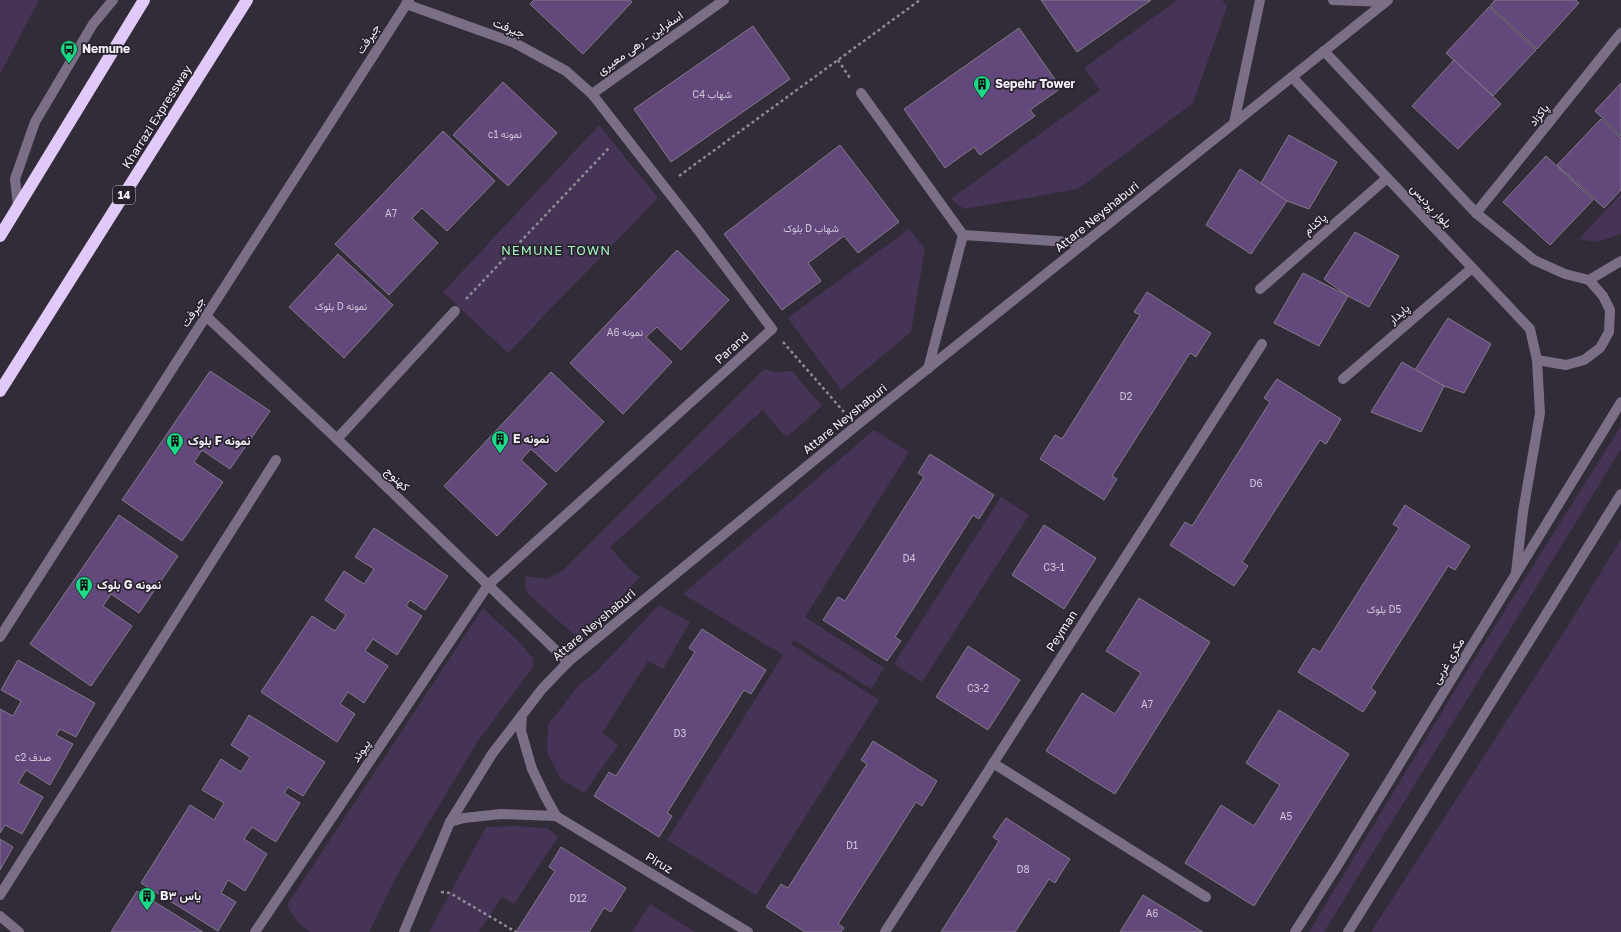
<svg xmlns="http://www.w3.org/2000/svg" width="1621" height="932" viewBox="0 0 1621 932" font-family="'Golos Text',Vazirmatn,sans-serif">
<style>
.green{fill:#463456}
.building{fill:#63487b;stroke:#817b88}
.lines{fill:none;stroke-linecap:round;stroke-linejoin:round}
.path{stroke:#8f8a94;stroke-width:2.5;stroke-dasharray:3 3;stroke-linecap:butt}
.minor{stroke:#7b6f87;stroke-width:10}
.highway{stroke:#e1caf9;stroke-width:12}
.labels{text-anchor:middle;stroke-width:3.5;stroke-linejoin:round;paint-order:stroke}
.number-label{font-size:10px;fill:#cec5d7}
.shield{fill:#28222d;stroke:#b5b2ba;stroke-width:1}
.shield-label{font-size:11px;font-weight:bold;fill:#f2eff6}
.street-label{font-size:12px;fill:#f2eff6;stroke:#28222d}
.poi-label{font-size:12px;font-weight:bold;fill:#f2eff6;stroke:#28222d;text-anchor:start}
.neighbourhood-label{font-size:13px;letter-spacing:1px;fill:#a1eec0;stroke:#28222d}
</style>
<rect width="100%" height="100%" fill="#322c38"/>
<!-- green -->
<g class="green">
<path d="M 0,0 L 39,0 L 0,74 Z"/>
<path d="M 1177,0 L 1222,0 L 1227,6 L 1193,103 L 1078,189 L 964,209 L 951,199 L 1100,90 L 1084,68 Z"/>
<path d="M 599,125 L 658,198 L 508,353 L 443,292 Z"/>
<path d="M 1621,194 L 1621,234 L 1597,242 L 1579,239 Z"/>
<path d="M 909,229 L 925,249 L 911,332 L 841,390 L 788,318 Z"/>
<path d="M 764,369 L 774,372 L 792,371 L 822,406 L 788,436 L 783,434 L 763,410 L 610,547 L 630,570 L 640,577 L 591,629 L 577,637 L 528,594 L 525,586 L 526,576 L 546,579 L 562,571 Z"/>
<path d="M 1621,426 L 1621,449 L 1324,932 L 1309,932 L 1460,682 Z"/>
<path d="M 874,430 L 909,452 L 805,617 L 884,668 L 871,689 L 794,640 L 791,644 L 879,700 L 756,895 L 667,840 L 783,655 L 683,594 Z"/>
<path d="M 1001,497 L 1029,515 L 922,682 L 894,664 Z"/>
<path d="M 1621,539 L 1621,932 L 1371,932 L 1576,613 Z"/>
<path d="M 659,605 L 690,622 L 663,669 L 648,661 L 602,733 L 618,745 L 584,793 L 561,779 L 547,752 L 548,725 L 578,686 L 598,670 Z"/>
<path d="M 483,608 L 517,640 L 533,658 L 533,667 L 478,741 L 396,877 L 369,932 L 310,932 L 298,923 L 287,905 Z"/>
<path d="M 515,826 L 547,828 L 558,837 L 514,904 L 502,897 L 479,932 L 429,932 L 486,827 Z"/>
<path d="M 650,904 L 695,932 L 632,932 Z"/>
</g>
<!-- building -->
<g class="building">
<path d="M 534,0 L 630,0 L 632,2 L 583,54 L 530,4 Z"/>
<path d="M 1041,0 L 1151,0 L 1077,52 Z"/>
<path d="M 1495,0 L 1576,0 L 1579,3 L 1537,49 L 1490,6 Z"/>
<path d="M 1489,7 L 1536,50 L 1493,96 L 1446,53 Z"/>
<path d="M 753,26 L 790,79 L 671,162 L 634,109 Z"/>
<path d="M 1019,28 L 1061,88 L 1030,110 L 1035,116 L 980,155 L 974,147 L 945,168 L 904,109 Z"/>
<path d="M 1454,60 L 1501,104 L 1458,149 L 1412,106 Z"/>
<path d="M 503,82 L 557,133 L 508,186 L 453,135 Z"/>
<path d="M 1621,83 L 1621,136 L 1595,111 Z"/>
<path d="M 1601,119 L 1621,138 L 1621,190 L 1604,208 L 1557,165 Z"/>
<path d="M 443,131 L 495,181 L 447,231 L 422,208 L 412,218 L 438,243 L 389,295 L 335,244 Z"/>
<path d="M 1289,135 L 1337,162 L 1309,209 L 1287,201 L 1261,183 Z"/>
<path d="M 840,145 L 899,222 L 858,253 L 844,236 L 808,263 L 821,281 L 782,310 L 724,234 Z"/>
<path d="M 1546,156 L 1593,200 L 1550,245 L 1503,202 Z"/>
<path d="M 1240,169 L 1287,201 L 1251,254 L 1206,225 Z"/>
<path d="M 1355,232 L 1399,256 L 1369,307 L 1348,296 L 1324,279 Z"/>
<path d="M 677,250 L 729,300 L 681,350 L 657,327 L 646,337 L 672,362 L 623,414 L 570,363 Z"/>
<path d="M 338,254 L 393,305 L 344,358 L 289,307 Z"/>
<path d="M 1303,273 L 1348,296 L 1319,346 L 1274,323 Z"/>
<path d="M 1147,292 L 1211,333 L 1196,357 L 1190,353 L 1112,476 L 1117,479 L 1104,500 L 1040,459 L 1055,435 L 1062,439 L 1140,315 L 1134,312 Z"/>
<path d="M 1448,318 L 1491,344 L 1464,393 L 1444,386 L 1415,370 Z"/>
<path d="M 1402,362 L 1444,386 L 1421,432 L 1371,412 Z"/>
<path d="M 210,371 L 270,411 L 230,469 L 202,450 L 194,462 L 223,482 L 182,541 L 122,500 Z"/>
<path d="M 551,372 L 604,422 L 556,472 L 531,449 L 521,460 L 547,484 L 497,536 L 444,486 Z"/>
<path d="M 1277,379 L 1341,419 L 1326,444 L 1320,440 L 1242,562 L 1248,566 L 1234,586 L 1170,545 L 1185,522 L 1192,526 L 1270,402 L 1264,398 Z"/>
<path d="M 930,454 L 994,495 L 979,519 L 973,515 L 895,637 L 901,641 L 887,661 L 823,620 L 838,597 L 845,601 L 924,477 L 918,473 Z"/>
<path d="M 1405,505 L 1470,546 L 1455,570 L 1448,566 L 1371,688 L 1376,692 L 1363,712 L 1298,672 L 1313,648 L 1320,652 L 1399,528 L 1393,524 Z"/>
<path d="M 119,515 L 178,556 L 139,613 L 111,594 L 103,606 L 132,626 L 91,686 L 30,644 Z"/>
<path d="M 1044,525 L 1096,558 L 1064,609 L 1012,575 Z"/>
<path d="M 374,528 L 448,576 L 425,610 L 410,600 L 406,606 L 422,616 L 397,655 L 373,639 L 365,651 L 388,666 L 364,703 L 348,692 L 340,704 L 355,714 L 337,742 L 261,692 L 312,616 L 335,631 L 346,615 L 325,600 L 344,571 L 364,584 L 374,569 L 355,557 Z"/>
<path d="M 1139,598 L 1210,642 L 1115,794 L 1046,751 L 1082,693 L 1115,714 L 1141,673 L 1106,651 Z"/>
<path d="M 702,629 L 766,670 L 751,694 L 744,690 L 667,813 L 672,816 L 659,837 L 594,796 L 609,772 L 616,776 L 695,652 L 689,648 Z"/>
<path d="M 968,646 L 1020,680 L 988,730 L 936,697 Z"/>
<path d="M 18,660 L 95,703 L 76,737 L 60,729 L 56,735 L 73,744 L 50,785 L 26,770 L 18,783 L 43,797 L 22,834 L 5,825 L 0,833 L 0,709 L 13,716 L 21,701 L 1,690 Z"/>
<path d="M 1279,710 L 1349,754 L 1254,906 L 1185,863 L 1221,805 L 1254,826 L 1280,785 L 1246,763 Z"/>
<path d="M 249,715 L 325,762 L 303,796 L 288,787 L 284,793 L 300,803 L 276,842 L 252,827 L 244,839 L 267,854 L 245,891 L 228,880 L 221,893 L 236,902 L 218,931 L 141,883 L 190,805 L 214,820 L 224,803 L 202,790 L 221,759 L 241,772 L 250,757 L 231,745 Z"/>
<path d="M 873,741 L 937,781 L 922,806 L 916,802 L 838,924 L 844,928 L 841,932 L 805,932 L 766,907 L 781,884 L 788,888 L 867,764 L 861,760 Z"/>
<path d="M 1006,818 L 1070,859 L 1055,883 L 1049,879 L 1015,932 L 941,932 L 999,841 L 993,837 Z"/>
<path d="M 0,839 L 13,847 L 0,870 Z"/>
<path d="M 561,847 L 626,888 L 611,912 L 604,908 L 589,932 L 516,932 L 555,871 L 549,867 Z"/>
<path d="M 137,891 L 203,932 L 111,932 Z"/>
<path d="M 1143,895 L 1203,932 L 1120,932 Z"/>
</g>
<g class="lines">
<!-- path -->
<g class="path">
<path d="M 838,60 L 850,78"/>
<path d="M 679,176 L 920,0"/>
<path d="M 466,299 L 610,147"/>
<path d="M 783,342 L 844,412"/>
<path d="M 441,892 L 450,893 L 516,932"/>
</g>
<!-- minor -->
<g class="minor">
<path d="M 1333,0 L 1385,2"/>
<path d="M 1324,51 L 1476,213 L 1534,260 L 1565,274 L 1589,280"/>
<path d="M 1292,77 L 1530,329 L 1537,360 L 1540,413 L 1523,512 L 1516,572"/>
<path d="M 861,93 L 963,235"/>
<path d="M 592,94 L 724,0"/>
<path d="M 1234,123 L 1260,0"/>
<path d="M 18,206 L 15,179 L 35,122 L 93,24 L 113,0"/>
<path d="M 1476,213 L 1621,33"/>
<path d="M 963,235 L 1085,243"/>
<path d="M 1589,280 L 1621,261"/>
<path d="M 1260,289 L 1387,178"/>
<path d="M 206,316 L 337,439 L 568,662"/>
<path d="M 1537,360 L 1566,365 L 1584,360 L 1600,348 L 1609,332 L 1610,310 L 1603,296 L 1589,280"/>
<path d="M 928,369 L 963,235"/>
<path d="M 1343,379 L 1472,268"/>
<path d="M 337,439 L 455,311"/>
<path d="M 0,637 L 409,0"/>
<path d="M 522,715 L 521,731 L 532,769 L 545,796 L 556,816"/>
<path d="M 993,763 L 1206,897"/>
<path d="M 450,822 L 464,818 L 501,814 L 556,816 L 748,932"/>
<path d="M 0,895 L 276,460"/>
<path d="M 0,916 L 19,932"/>
<path d="M 255,932 L 488,585 L 772,329 L 698,230 L 592,94 L 566,71 L 515,43 L 406,4"/>
<path d="M 404,932 L 450,822 L 492,754 L 542,689 L 568,662 L 856,426 L 1388,0"/>
<path d="M 885,932 L 1262,344"/>
<path d="M 1295,932 L 1339,863 L 1621,402"/>
<path d="M 1348,932 L 1621,494"/>
</g>
<!-- highway -->
<g class="highway">
<path d="M 0,236 L 144,0"/>
<path d="M 0,391 L 247,0"/>
</g>
</g>
<!-- icons -->
<defs>
<g id="bus-pin" transform="scale(0.9)"><path d="M0 17L-7.5 6A9.5 9.5 0 1 1 7.5 6Z" fill="#1bd988" stroke="#28222d"/><path d="M-5-6H5V4H4V6H2V4H-2V6H-4V4H-5ZM-3.5-4V0h7V-4ZM-3.5 1.2v1.5H-2V1.2ZM2 1.2v1.5H3.5V1.2Z" fill="#111"/></g>
<g id="building-pin" transform="scale(0.9)"><path d="M0 17L-7.5 6A9.5 9.5 0 1 1 7.5 6Z" fill="#1bd988" stroke="#28222d"/><path d="M-4-6H4V6H1V3H-1V6H-4ZM-2.5-4.3h1.7v1.8h-1.7ZM.8-4.3h1.7v1.8H.8ZM-2.5-1h1.7V.8h-1.7ZM.8-1h1.7V.8H.8Z" fill="#111"/></g>
</defs>
<g fill-rule="evenodd">
<use href="#bus-pin" x="69" y="49"/>
<use href="#building-pin" x="982" y="84"/>
<use href="#building-pin" x="500" y="439"/>
<use href="#building-pin" x="175" y="441"/>
<use href="#building-pin" x="84" y="585"/>
<use href="#building-pin" x="147" y="896"/>
</g>
<g class="labels">
<!-- number labels -->
<g class="number-label">
<text x="712" y="98">C4 شهاب</text>
<text x="505" y="138">c1 نمونه</text>
<text x="391" y="217">A7</text>
<text x="811" y="232">بلوک D شهاب</text>
<text x="341" y="310">بلوک D نمونه</text>
<text x="625" y="336">A6 نمونه</text>
<text x="1126" y="400">D2</text>
<text x="1256" y="487">D6</text>
<text x="909" y="562">D4</text>
<text x="1054" y="571">C3-1</text>
<text x="1384" y="613">بلوک D5</text>
<text x="978" y="692">C3-2</text>
<text x="1147" y="708">A7</text>
<text x="680" y="737">D3</text>
<text x="33" y="761">c2 صدف</text>
<text x="1286" y="820">A5</text>
<text x="852" y="849">D1</text>
<text x="1023" y="873">D8</text>
<text x="578" y="902">D12</text>
<text x="1152" y="917">A6</text>
</g>
<!-- shield labels -->
<rect class="shield" x="113" y="186" width="22" height="18" rx="3"/>
<g class="shield-label">
<text x="124" y="199">14</text>
</g>
<!-- street labels -->
<g class="street-label">
<text transform="translate(509 28) rotate(22)" y="4">جیرفت</text>
<text transform="translate(368 39) rotate(-57)" y="4">جيرفت</text>
<text transform="translate(640 43) rotate(-35)" y="4">اسفراين - رهی معیری</text>
<text transform="translate(1539 115) rotate(-51)" y="4">پاکزاد</text>
<text transform="translate(157 117) rotate(-58)" y="4">Kharrazi Expressway</text>
<text transform="translate(1431 206) rotate(47)" y="4">بلوار پردیس</text>
<text transform="translate(1097 217) rotate(-39)" y="4">Attare Neyshaburi</text>
<text transform="translate(1315 224) rotate(-41)" y="4">پاکنام</text>
<text transform="translate(193 312) rotate(-57)" y="4">جيرفت</text>
<text transform="translate(1399 314) rotate(-41)" y="4">پایدار</text>
<text transform="translate(732 348) rotate(-42)" y="4">Parand</text>
<text transform="translate(845 419) rotate(-39)" y="4">Attare Neyshaburi</text>
<text transform="translate(397 479) rotate(44)" y="4">كهنوج</text>
<text transform="translate(594 625) rotate(-40)" y="4">Attare Neyshaburi</text>
<text transform="translate(1062 631) rotate(-57)" y="4">Peyman</text>
<text transform="translate(1448 661) rotate(-59)" y="4">مکری غربی</text>
<text transform="translate(361 751) rotate(-56)" y="4">پیوند</text>
<text transform="translate(659 863) rotate(31)" y="4">Piruz</text>
</g>
<!-- poi labels -->
<g class="poi-label">
<text x="82" y="53">Nemune</text>
<text x="995" y="88">Sepehr Tower</text>
<text x="513" y="443">E نمونه</text>
<text x="188" y="445">بلوک F نمونه</text>
<text x="97" y="589">بلوک G نمونه</text>
<text x="160" y="900">B۳ یاس</text>
</g>
<!-- neighbourhood labels -->
<g class="neighbourhood-label">
<text x="556" y="255">NEMUNE TOWN</text>
</g>
</g>
</svg>
